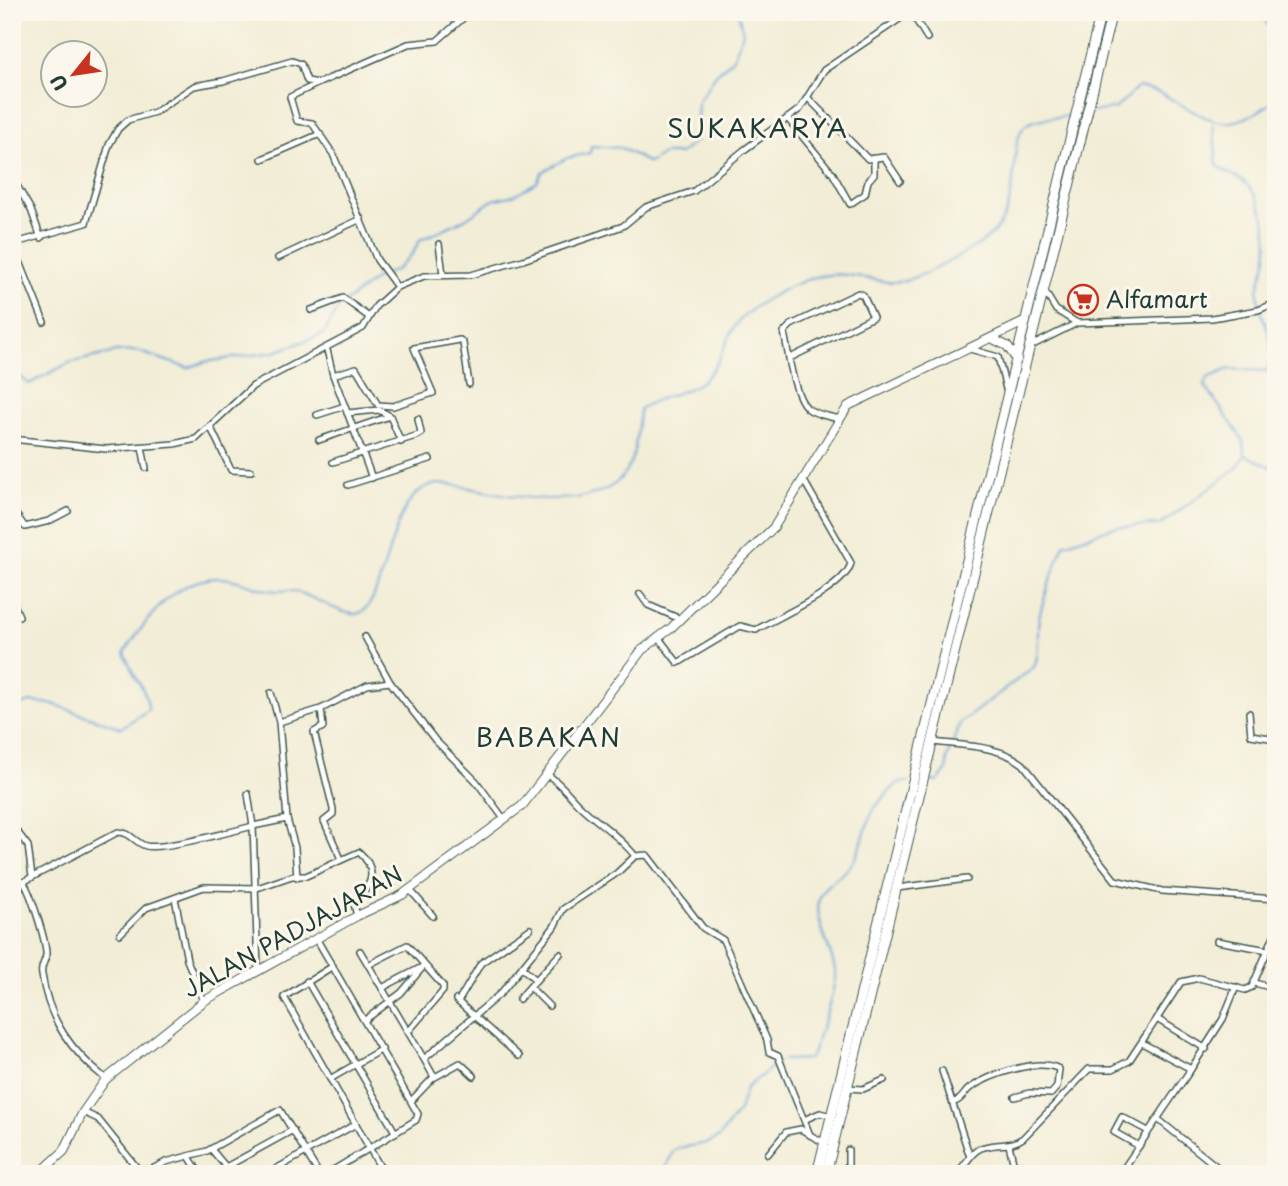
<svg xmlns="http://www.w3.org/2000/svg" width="1288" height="1186" viewBox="0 0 1288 1186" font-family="'Playpen Sans',sans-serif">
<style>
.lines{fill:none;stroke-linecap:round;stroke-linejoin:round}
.stream{stroke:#65a0d5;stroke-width:2}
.street-casing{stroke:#3f574c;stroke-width:8}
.secondary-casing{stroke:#3f574c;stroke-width:10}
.primary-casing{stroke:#3f574c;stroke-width:11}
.street{stroke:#fff;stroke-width:5}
.secondary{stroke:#fff;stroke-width:8}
.primary{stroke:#fff;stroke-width:9}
.labels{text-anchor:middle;stroke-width:6;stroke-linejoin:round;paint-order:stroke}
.poi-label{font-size:23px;fill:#1f3d34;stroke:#fbf7ec;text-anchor:start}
.street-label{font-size:23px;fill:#1f3d34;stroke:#fbf7ec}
.quarter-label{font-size:26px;letter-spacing:2px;fill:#1f3d34;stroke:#fbf7ec}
</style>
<rect width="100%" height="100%" fill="#fbf7ec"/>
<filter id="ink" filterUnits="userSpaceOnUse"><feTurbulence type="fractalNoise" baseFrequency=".0143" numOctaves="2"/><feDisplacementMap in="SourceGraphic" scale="14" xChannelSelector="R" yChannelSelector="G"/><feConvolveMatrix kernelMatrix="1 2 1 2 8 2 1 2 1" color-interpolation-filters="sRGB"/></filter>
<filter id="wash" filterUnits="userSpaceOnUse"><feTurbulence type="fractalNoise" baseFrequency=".00686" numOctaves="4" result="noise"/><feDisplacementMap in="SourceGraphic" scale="28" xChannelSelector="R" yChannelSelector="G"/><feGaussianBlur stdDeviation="1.57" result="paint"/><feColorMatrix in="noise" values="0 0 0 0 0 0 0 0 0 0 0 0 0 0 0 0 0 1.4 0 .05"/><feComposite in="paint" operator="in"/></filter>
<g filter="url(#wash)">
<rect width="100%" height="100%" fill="#f2edd6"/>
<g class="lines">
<!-- stream -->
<g class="stream">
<path d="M 1264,12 L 1264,18 L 1276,39"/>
<path d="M 1093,112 L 1116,108 L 1138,87 C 1152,88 1161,93 1173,100 C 1220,127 1229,132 1276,100"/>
<path d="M 12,370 L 29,384 L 69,363 L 116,352 L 137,351 L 188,368 L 204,362 L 275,352 L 324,334 L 338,308 L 378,277 L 396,270 L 413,253 L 420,240 L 465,219 L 493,200 L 514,195 L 537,182 L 542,172 L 567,158 L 590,153 L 591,146 L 621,148 L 649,163 L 663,154 L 680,154 L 696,140 L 698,101 L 715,76 L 734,57 L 743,33 L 738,12"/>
<path d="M 1245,455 L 1276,469"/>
<path d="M 12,707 L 31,702 L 53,704 L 121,728 L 148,710 C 149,691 129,672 125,652 C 148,618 175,576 222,578 C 239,579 252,587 268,590 C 278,592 289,589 300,593 C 314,597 340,614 354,614 C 387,615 385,502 428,486 C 444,481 464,487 480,490 C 522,498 611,515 631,462 C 637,446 637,426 640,409 C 658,395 685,395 702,381 C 718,368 723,349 732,331 C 745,307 789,285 815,277 C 842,270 863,279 889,282 C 912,285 960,256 981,243 C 1030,212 1003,141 1027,124 C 1037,117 1061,118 1073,115"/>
<path d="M 928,781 L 938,781 L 947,770 L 947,758 L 960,723 L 1034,667 C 1041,650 1036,635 1039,618 C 1045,591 1055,569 1064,544 L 1114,527 L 1160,525 L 1237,468 L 1245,455 L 1243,440 L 1205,386 L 1208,378 L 1229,369 L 1267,371 C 1281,338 1259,324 1258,293 C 1258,283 1264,272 1266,262 C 1271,238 1264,198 1244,182 C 1236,175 1226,174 1217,165 L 1213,124"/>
<path d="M 783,1060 L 810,1059 C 817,1041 837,988 835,971 C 832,948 814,922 819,899 C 823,883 842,877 851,865 C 863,849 864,828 873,811 C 879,800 889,792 898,783 L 909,782"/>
<path d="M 648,1174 L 666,1167 L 673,1151 L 678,1148 L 708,1143 L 719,1137 L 739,1111 L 746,1088 L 778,1062"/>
</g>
</g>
</g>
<g filter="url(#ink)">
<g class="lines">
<!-- street casing -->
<g class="street-casing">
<g id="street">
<path d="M 911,12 L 927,38"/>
<path d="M 319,83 L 290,97 L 297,121 L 312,123 L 333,154 L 377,260 L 397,287"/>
<path d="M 809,99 L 868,159 L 884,157 L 900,181"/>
<path d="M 788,119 L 833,174 L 850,204 L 865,194 L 868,181 L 874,174 L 874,158"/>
<path d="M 262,159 L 320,134"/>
<path d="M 12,177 L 31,210 L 41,238"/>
<path d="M 12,244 L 86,223 L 109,145 L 118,129 L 128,120 L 155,112 L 194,86 L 223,81 L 292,61 L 301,64 L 307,81 L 319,83 L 408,44 L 437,41 L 470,12"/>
<path d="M 13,244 L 44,322"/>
<path d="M 439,244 L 443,274"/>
<path d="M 278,258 L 361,219"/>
<path d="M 1045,292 L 1056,310 L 1077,323"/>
<path d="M 311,310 L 343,298 L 369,317"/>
<path d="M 1031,346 L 1077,323 L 1212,318 L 1258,310 L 1276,303"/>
<path d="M 970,349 L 998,357 L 1007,393"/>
<path d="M 327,350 L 333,375 L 372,478"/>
<path d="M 790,358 L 873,317 L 863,295 L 858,293 L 791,325 L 784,332 C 788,350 793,395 807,408 C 815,415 829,416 839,419"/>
<path d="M 333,375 L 356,368 L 378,405 L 393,406 L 433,393 L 414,348 L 460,340 L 463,343 L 469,384"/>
<path d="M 347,413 L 379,410 L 390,416"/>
<path d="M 317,415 L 345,406"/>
<path d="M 211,428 L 231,470 L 251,471"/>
<path d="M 12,439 L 106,449 L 174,444 L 196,439 L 253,386 L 363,328 L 376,306 L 397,287 L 424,276 L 471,275 L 523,260 L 623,226 L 646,207 L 694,191 L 744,150 L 800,109 L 824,70 L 910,12"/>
<path d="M 319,440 L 390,416 L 401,442"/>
<path d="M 142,447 L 146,468"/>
<path d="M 333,462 L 419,435 L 421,433 L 418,419"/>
<path d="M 348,485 L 430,459"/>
<path d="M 12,509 L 25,527 L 49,521 L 68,511"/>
<path d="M 640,594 L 648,605 L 680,619"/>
<path d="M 12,599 L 19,616"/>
<path d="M 365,637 L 390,682"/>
<path d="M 658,637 L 678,663 L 740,626 L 756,630 C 779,616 845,589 851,563 L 804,481"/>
<path d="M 321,709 L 323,727 L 314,732 L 333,809 L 333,814 L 324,821 L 341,859"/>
<path d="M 1249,713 L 1251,735 L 1276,739"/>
<path d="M 279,722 L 321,709 L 367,685 L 390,682 L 435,740 L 476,781 L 504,819"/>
<path d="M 934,742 C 964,746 998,745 1023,764 L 1115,880 L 1162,891 L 1276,899"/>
<path d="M 546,774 C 560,782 567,793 578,804 C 596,822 619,835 635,856 L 647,855 L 703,928 L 723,940 L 767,1040 L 769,1052 L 778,1056 L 810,1135 L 825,1143"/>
<path d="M 248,794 L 253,826 L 287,819 L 279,722 L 271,693"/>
<path d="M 287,819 L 295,848 L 297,877"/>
<path d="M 12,825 L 28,846 L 32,877"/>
<path d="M 23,882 L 118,832 C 131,832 135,843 146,846 C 160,850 234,831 253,826 L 258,970"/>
<path d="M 12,883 L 23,882 C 30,889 47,944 46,955 C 45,963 40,966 42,975 C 49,1021 71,1051 106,1079"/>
<path d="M 897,888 L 967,879"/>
<path d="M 410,890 L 433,916"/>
<path d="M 175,898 L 187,960 L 204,1001"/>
<path d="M 120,934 L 146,908 L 204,887 L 257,888 L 292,876 L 306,876 L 359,852 C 381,872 369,888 354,904 L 357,916"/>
<path d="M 316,938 L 418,1114 L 416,1120 L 327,1174"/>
<path d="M 1217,941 L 1268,950"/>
<path d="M 360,951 L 424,1059"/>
<path d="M 368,965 L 407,945 L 443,986 L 443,991 L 408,1032"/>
<path d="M 333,966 L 284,997 L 384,1174"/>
<path d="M 536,980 L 560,954"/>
<path d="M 307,981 L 395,1132"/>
<path d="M 1255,983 L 1276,989"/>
<path d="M 530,987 L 549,1006"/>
<path d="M 382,988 L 422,967"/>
<path d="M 519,999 L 536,980 L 522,968"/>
<path d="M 456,1000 L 519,1056"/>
<path d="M 458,1002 L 481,963 L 530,929"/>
<path d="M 1157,1019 L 1206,1049"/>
<path d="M 365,1020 L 401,993 L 424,966"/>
<path d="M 1191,1069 L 1223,1019 L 1236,987"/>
<path d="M 942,1071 L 970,1157"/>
<path d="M 435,1077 L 460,1063 L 474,1076"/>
<path d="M 330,1079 L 382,1049"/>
<path d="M 848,1088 L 863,1089 L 884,1080"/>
<path d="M 412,1100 L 434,1077 L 424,1059 L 501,993 L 554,927 L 563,909 L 617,873 L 635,856"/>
<path d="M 954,1102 C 963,1100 963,1093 970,1088 C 990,1075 1038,1057 1059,1069 L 1057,1087 L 1051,1094 L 1029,1093 L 1015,1097"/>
<path d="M 83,1112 L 98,1119 L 142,1174"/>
<path d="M 806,1119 L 820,1113 L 831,1116"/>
<path d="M 1159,1120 L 1226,1174"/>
<path d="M 1009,1145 L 1016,1174"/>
<path d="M 1139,1146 L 1114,1132 L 1122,1117 L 1148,1131"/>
<path d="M 211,1149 L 226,1167 L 293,1130"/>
<path d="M 848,1150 L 848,1174"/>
<path d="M 768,1154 L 786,1132 L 801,1129 L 810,1135"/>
<path d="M 190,1158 L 200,1174"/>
<path d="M 142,1174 L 166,1162 L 207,1151 L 280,1110 L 319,1174"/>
<path d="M 267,1174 L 356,1124"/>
<path d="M 955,1174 C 965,1168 968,1155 979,1149 C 993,1142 1009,1148 1023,1138 L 1089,1069 L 1113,1069 L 1129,1061 L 1181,982 L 1199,978 L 1245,990 L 1252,987 L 1276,931"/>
<path d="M 1120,1174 L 1191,1069 L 1142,1043"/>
</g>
</g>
<!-- secondary casing -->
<g class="secondary-casing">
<g id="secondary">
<path d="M 993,339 L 1007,346 L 1017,360"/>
<path d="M 39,1174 L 64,1151 L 83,1112 L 106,1079 L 204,1001 L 357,916 L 402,895 L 522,806 L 642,650 L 670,629 L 774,527 L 848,406 L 1026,321"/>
</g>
</g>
<!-- primary casing -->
<g class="primary-casing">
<g id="primary">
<path d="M 817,1174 L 1101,12"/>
<path d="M 826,1174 L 1112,12"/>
</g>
</g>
<!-- street -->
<use href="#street" class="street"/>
<!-- secondary -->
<use href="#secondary" class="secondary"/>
<!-- primary -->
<use href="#primary" class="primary"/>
</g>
</g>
<!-- icons -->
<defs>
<g id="supermarket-ring" transform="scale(1.575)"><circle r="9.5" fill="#fbf7ec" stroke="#c8321e" stroke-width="1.5"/><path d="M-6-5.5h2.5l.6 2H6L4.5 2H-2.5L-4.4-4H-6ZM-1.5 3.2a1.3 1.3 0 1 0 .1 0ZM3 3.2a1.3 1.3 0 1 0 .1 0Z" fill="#c8321e"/></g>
</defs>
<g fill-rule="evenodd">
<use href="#supermarket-ring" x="1083" y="300"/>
</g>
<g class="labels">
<!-- poi labels -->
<g class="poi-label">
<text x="1106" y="308">Alfamart</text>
</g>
<!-- street labels -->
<g class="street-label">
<text transform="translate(293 932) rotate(-29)" y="8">JALAN PADJAJARAN</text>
</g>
<!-- quarter labels -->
<g class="quarter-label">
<text x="758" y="138">SUKAKARYA</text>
<text x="549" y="747">BABAKAN</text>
</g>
</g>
<!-- margin -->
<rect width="1288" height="1186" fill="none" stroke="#fbf7ec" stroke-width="42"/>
<!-- north arrow -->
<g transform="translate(74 74) rotate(240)"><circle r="33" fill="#fbf7ec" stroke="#a3ada2" stroke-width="2"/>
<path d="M0-5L12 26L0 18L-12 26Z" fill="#c8321e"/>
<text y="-10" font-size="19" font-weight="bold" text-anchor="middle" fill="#1f3d34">U</text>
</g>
</svg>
